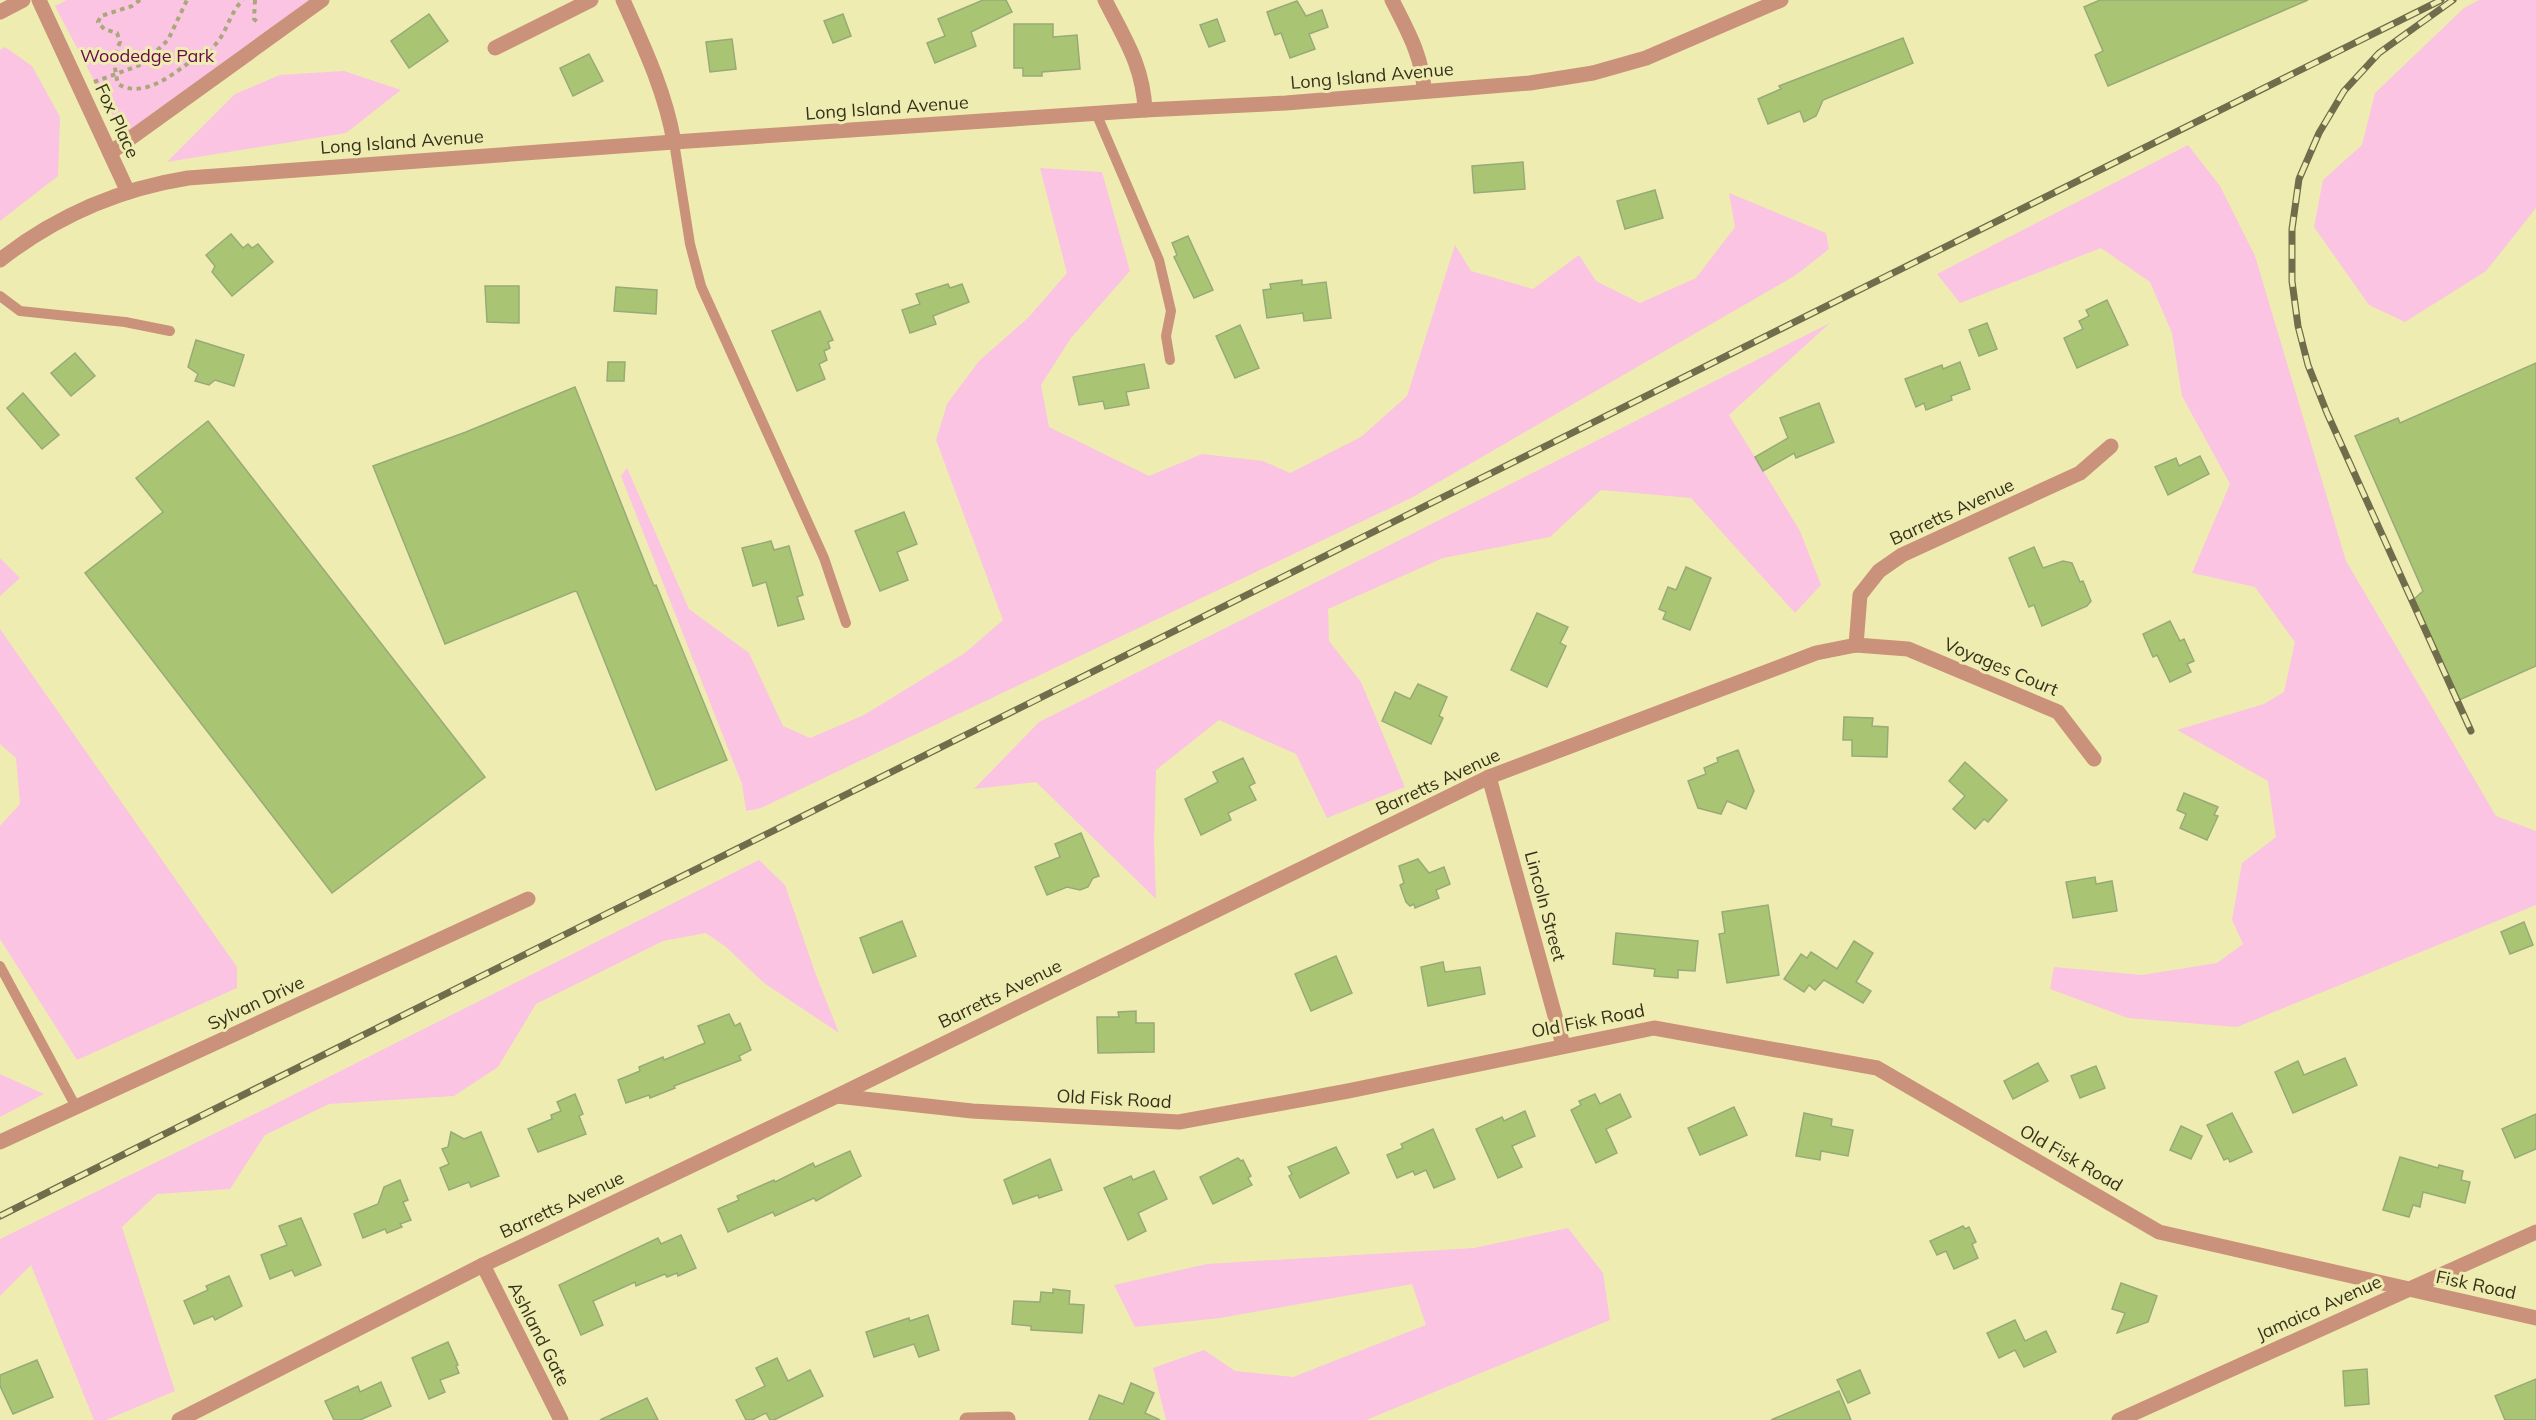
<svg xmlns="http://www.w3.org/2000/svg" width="2536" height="1420" viewBox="0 0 2536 1420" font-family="Mulish,sans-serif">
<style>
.green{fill:#fac4e2}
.building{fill:#a9c574;stroke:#97aa77;stroke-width:1.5}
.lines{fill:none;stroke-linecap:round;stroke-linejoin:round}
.path{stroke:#aaa87b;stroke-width:4;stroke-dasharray:4.5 4.5;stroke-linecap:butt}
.service{stroke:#ca927a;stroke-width:10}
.minor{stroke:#ca927a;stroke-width:15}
.tertiary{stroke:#ca927a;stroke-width:15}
.rail-casing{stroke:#6f6d4b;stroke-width:7}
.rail{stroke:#efecb2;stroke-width:4.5;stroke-dasharray:14;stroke-linecap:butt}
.labels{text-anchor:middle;stroke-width:6;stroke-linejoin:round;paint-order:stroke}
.park-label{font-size:18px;fill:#68084b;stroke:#efecb2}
.street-label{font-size:18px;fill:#34321b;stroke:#efecb2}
</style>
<rect width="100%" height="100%" fill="#efecb2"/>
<!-- green -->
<g class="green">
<path d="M 67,0 L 318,0 L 126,141 L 55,6 Z"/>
<path d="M 2479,0 L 2536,0 L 2536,208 L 2486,271 L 2405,322 L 2369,305 L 2314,227 L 2323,180 L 2362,145 L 2375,93 L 2464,8 Z"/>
<path d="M 5,47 L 32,66 L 60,117 L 58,176 L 0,221 L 0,50 Z"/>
<path d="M 344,71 L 401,90 L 346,133 L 167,162 L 235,94 L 280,75 Z"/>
<path d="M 2188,145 L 2220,186 L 2255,256 L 2346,561 L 2496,816 L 2536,831 L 2536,905 L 2237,1027 L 2128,1018 L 2050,989 L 2054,967 L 2142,975 L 2217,963 L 2243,944 L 2232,920 L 2242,863 L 2276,837 L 2268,781 L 2177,730 L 2264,704 L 2284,692 L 2295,642 L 2255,587 L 2192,573 L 2230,484 L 2182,396 L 2172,333 L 2150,282 L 2101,248 L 1960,303 L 1937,274 Z"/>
<path d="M 1040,168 L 1102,172 L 1130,271 L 1071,338 L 1041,385 L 1049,427 L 1149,476 L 1202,454 L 1263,461 L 1290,473 L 1361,437 L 1407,396 L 1455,245 L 1471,271 L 1533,289 L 1579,255 L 1596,281 L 1640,303 L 1696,278 L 1735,227 L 1729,193 L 1826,233 L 1829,249 L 1796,275 L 1411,498 L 761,808 L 746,811 L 742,784 L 621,476 L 627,468 L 689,609 L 749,653 L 783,726 L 810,738 L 864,715 L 965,653 L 1003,620 L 936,440 L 947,404 L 979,361 L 1028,318 L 1067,273 Z"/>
<path d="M 1830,323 L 1729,415 L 1800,531 L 1821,585 L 1795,613 L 1691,498 L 1601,490 L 1550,537 L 1443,558 L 1328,609 L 1329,641 L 1361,682 L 1405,787 L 1327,818 L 1296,754 L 1219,720 L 1156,770 L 1154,842 L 1156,899 L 1036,782 L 974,789 L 1039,722 Z"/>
<path d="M 0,558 L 20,578 L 0,596 Z"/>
<path d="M 0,629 L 237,967 L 237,988 L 77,1060 L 0,939 L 0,826 L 20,804 L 16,758 L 0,744 Z"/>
<path d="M 759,860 L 785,885 L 816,975 L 839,1033 L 764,983 L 726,947 L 706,933 L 663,941 L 536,1004 L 498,1067 L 454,1096 L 329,1104 L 265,1135 L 230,1189 L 157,1194 L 122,1227 L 175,1391 L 106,1420 L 94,1420 L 31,1265 L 0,1296 L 0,1239 L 271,1106 Z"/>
<path d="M 0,1074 L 44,1094 L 0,1117 Z"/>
<path d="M 1568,1228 L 1603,1273 L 1610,1320 L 1366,1420 L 1166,1420 L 1153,1368 L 1204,1350 L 1235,1371 L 1293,1377 L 1426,1325 L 1412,1284 L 1220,1318 L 1135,1327 L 1114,1285 L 1207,1264 L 1474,1248 Z"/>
</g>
<!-- building -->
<g class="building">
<path d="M 983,0 L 1006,0 L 1012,12 L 971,32 L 976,46 L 935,63 L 927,43 L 945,36 L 938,19 Z"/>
<path d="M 2100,0 L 2308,0 L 2108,86 L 2095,55 L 2103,51 L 2084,7 Z"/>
<path d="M 1297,1 L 1306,16 L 1322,10 L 1328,27 L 1309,34 L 1315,49 L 1290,58 L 1281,33 L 1275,35 L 1267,12 Z"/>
<path d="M 429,14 L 448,41 L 409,68 L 391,41 Z"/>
<path d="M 843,14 L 851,36 L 833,43 L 824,21 Z"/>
<path d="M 1217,19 L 1225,41 L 1209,47 L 1200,25 Z"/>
<path d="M 1014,24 L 1053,24 L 1053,37 L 1077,35 L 1080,69 L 1042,72 L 1042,76 L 1023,76 L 1023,68 L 1014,68 Z"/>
<path d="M 1903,38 L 1913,63 L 1823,100 L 1816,116 L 1804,122 L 1800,111 L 1768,124 L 1758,99 L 1781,89 L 1779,86 Z"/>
<path d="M 732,39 L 736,69 L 710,72 L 706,42 Z"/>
<path d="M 589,54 L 603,81 L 573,96 L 560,68 Z"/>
<path d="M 1523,162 L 1525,189 L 1474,193 L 1472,166 Z"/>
<path d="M 1655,190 L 1663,218 L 1625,229 L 1617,201 Z"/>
<path d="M 231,234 L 243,248 L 248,244 L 252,248 L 258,244 L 273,262 L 232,296 L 212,272 L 215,266 L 206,255 Z"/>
<path d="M 1188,236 L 1213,290 L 1194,298 L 1174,257 L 1177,255 L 1172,243 Z"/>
<path d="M 1302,280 L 1302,285 L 1326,282 L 1331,318 L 1304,321 L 1303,313 L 1267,318 L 1263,290 L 1271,289 L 1270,284 Z"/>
<path d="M 948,284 L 950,288 L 962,284 L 969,302 L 933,316 L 936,324 L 910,333 L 902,310 L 920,304 L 916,294 Z"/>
<path d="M 485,286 L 519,286 L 519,323 L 487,322 Z"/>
<path d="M 616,287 L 657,290 L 656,314 L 614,311 Z"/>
<path d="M 2107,300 L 2128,345 L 2077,368 L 2064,338 L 2083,329 L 2079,321 L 2089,316 L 2086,310 Z"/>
<path d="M 820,311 L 833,340 L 828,342 L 830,348 L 824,351 L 827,360 L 819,364 L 825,379 L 797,391 L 772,331 Z"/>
<path d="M 1987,323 L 1997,349 L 1979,356 L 1969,330 Z"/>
<path d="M 1240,325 L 1259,368 L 1235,378 L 1216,336 Z"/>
<path d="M 196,340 L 244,355 L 234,386 L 215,380 L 209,385 L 195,381 L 198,374 L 188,367 Z"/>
<path d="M 75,353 L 95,376 L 71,396 L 51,373 Z"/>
<path d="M 608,362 L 625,362 L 624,381 L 607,381 Z"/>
<path d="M 1960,362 L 1970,389 L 1951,396 L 1952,400 L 1926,410 L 1924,403 L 1916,407 L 1905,379 L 1942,365 L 1943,369 Z"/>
<path d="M 2536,363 L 2536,666 L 2457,701 L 2413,600 L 2423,591 L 2355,436 L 2398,418 L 2400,423 Z"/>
<path d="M 1144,364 L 1149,388 L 1126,392 L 1129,405 L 1105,409 L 1103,401 L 1079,405 L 1073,377 Z"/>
<path d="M 575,387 L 654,586 L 656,585 L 727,760 L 656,790 L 577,592 L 575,591 L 445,644 L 373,466 L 466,432 Z"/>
<path d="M 23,393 L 59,435 L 42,449 L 7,408 Z"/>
<path d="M 1819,403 L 1834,442 L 1796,458 L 1794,453 L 1763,471 L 1755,457 L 1788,438 L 1780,418 Z"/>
<path d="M 208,421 L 485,777 L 332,893 L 85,573 L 163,512 L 136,478 Z"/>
<path d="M 2200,456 L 2209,474 L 2168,495 L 2155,467 L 2176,458 L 2179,466 Z"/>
<path d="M 904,512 L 917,544 L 897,552 L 908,580 L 880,591 L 855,531 Z"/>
<path d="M 771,541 L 774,550 L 789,546 L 803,595 L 797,597 L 804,619 L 778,626 L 766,582 L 753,586 L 742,548 Z"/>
<path d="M 2034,547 L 2043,568 L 2063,561 L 2072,563 L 2080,582 L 2083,581 L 2091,601 L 2087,606 L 2042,626 L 2034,605 L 2029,607 L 2009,558 Z"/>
<path d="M 1686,567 L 1711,578 L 1690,630 L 1663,619 L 1666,612 L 1659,609 L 1668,587 L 1676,590 Z"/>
<path d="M 1537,613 L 1568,627 L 1560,643 L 1566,646 L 1547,687 L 1511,670 Z"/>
<path d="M 2170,621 L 2180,641 L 2184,639 L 2194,661 L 2187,664 L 2191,672 L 2170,682 L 2157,655 L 2153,657 L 2143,634 Z"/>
<path d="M 1418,684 L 1447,697 L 1439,716 L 1443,718 L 1431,744 L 1382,721 L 1395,692 L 1410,699 Z"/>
<path d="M 1844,717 L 1873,718 L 1872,726 L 1888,727 L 1887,757 L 1852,756 L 1852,740 L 1843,740 Z"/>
<path d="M 1738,750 L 1754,791 L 1746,809 L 1727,801 L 1721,814 L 1698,808 L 1688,781 L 1706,774 L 1704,768 L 1718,762 L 1717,758 Z"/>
<path d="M 1243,758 L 1255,783 L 1249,786 L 1256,800 L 1228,813 L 1231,820 L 1201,835 L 1185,799 L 1218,782 L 1213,772 Z"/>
<path d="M 1965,762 L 2007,800 L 1988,822 L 1984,819 L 1975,829 L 1953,809 L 1965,796 L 1949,781 Z"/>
<path d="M 2184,793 L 2218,807 L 2214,815 L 2218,816 L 2207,840 L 2180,828 L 2186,814 L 2177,810 Z"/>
<path d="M 1081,833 L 1099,876 L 1093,878 L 1088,887 L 1080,890 L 1067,887 L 1047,895 L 1035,867 L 1060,857 L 1055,844 Z"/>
<path d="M 1418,859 L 1429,873 L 1444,867 L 1450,884 L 1436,890 L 1439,898 L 1415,908 L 1414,904 L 1410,906 L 1406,902 L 1400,885 L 1404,883 L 1399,866 Z"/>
<path d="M 2095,877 L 2096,884 L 2112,881 L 2117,911 L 2073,918 L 2066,882 Z"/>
<path d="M 1768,905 L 1779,975 L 1727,983 L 1719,934 L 1725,933 L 1722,912 Z"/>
<path d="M 902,921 L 916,956 L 873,973 L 860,938 Z"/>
<path d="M 2524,922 L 2533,945 L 2510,954 L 2501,932 Z"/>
<path d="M 1616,933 L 1698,941 L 1695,971 L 1678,970 L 1678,978 L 1654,976 L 1655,969 L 1613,964 Z"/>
<path d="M 1854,941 L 1873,953 L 1856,982 L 1871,991 L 1863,1003 L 1824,980 L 1815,990 L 1809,985 L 1804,992 L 1784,979 L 1801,954 L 1807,958 L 1811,952 L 1837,969 Z"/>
<path d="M 1336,956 L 1352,993 L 1311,1011 L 1295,974 Z"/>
<path d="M 1443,962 L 1445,972 L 1480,967 L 1485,994 L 1428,1006 L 1421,967 Z"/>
<path d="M 1136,1011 L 1136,1023 L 1154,1023 L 1154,1052 L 1098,1053 L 1097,1017 L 1119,1017 L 1118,1012 Z"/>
<path d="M 729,1014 L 735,1026 L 740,1023 L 751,1050 L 739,1056 L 741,1060 L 674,1086 L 675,1088 L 650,1098 L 649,1095 L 626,1103 L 618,1080 L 640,1071 L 639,1067 L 663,1057 L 664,1060 L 705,1043 L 698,1026 Z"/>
<path d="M 2345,1058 L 2357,1085 L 2293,1113 L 2275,1072 L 2298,1061 L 2304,1075 Z"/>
<path d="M 2038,1063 L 2048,1081 L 2013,1099 L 2004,1081 Z"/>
<path d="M 2096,1066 L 2105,1088 L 2080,1098 L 2071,1076 Z"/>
<path d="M 575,1094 L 583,1114 L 579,1116 L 586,1134 L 538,1152 L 528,1129 L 552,1119 L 551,1115 L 561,1111 L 557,1102 Z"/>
<path d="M 1595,1094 L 1600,1104 L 1620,1094 L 1631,1117 L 1606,1129 L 1617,1153 L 1596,1163 L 1571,1110 L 1581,1105 L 1579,1101 Z"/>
<path d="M 1734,1107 L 1747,1135 L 1700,1155 L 1688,1128 Z"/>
<path d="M 1525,1111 L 1535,1136 L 1512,1146 L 1522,1167 L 1498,1178 L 1476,1129 L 1502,1117 L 1504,1121 Z"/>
<path d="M 1804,1113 L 1832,1119 L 1831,1126 L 1853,1130 L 1848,1156 L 1821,1151 L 1820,1160 L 1796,1156 Z"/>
<path d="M 2232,1113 L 2252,1152 L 2230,1162 L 2228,1158 L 2224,1160 L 2207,1125 Z"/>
<path d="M 2536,1114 L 2536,1149 L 2515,1158 L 2502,1129 Z"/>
<path d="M 2181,1126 L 2202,1136 L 2191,1159 L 2170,1150 Z"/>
<path d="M 1433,1129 L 1455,1179 L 1434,1188 L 1426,1170 L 1415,1175 L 1413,1171 L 1397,1178 L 1387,1155 L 1403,1148 L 1401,1144 Z"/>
<path d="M 451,1132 L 464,1139 L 481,1132 L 499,1176 L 471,1187 L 469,1182 L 449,1190 L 440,1168 L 449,1164 L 442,1149 L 448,1147 Z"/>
<path d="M 1336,1147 L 1349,1173 L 1300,1198 L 1289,1176 L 1292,1174 L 1288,1167 Z"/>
<path d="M 850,1151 L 861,1176 L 816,1201 L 814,1198 L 775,1216 L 773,1212 L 728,1232 L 718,1209 L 739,1200 L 737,1196 L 774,1180 L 775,1182 L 813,1163 L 815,1167 Z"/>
<path d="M 2400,1157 L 2438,1168 L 2439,1165 L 2463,1171 L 2461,1180 L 2470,1182 L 2465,1203 L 2423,1192 L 2420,1207 L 2413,1205 L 2409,1217 L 2383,1210 Z"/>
<path d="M 1238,1158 L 1241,1161 L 1243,1160 L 1251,1176 L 1248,1178 L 1252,1185 L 1213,1204 L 1200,1177 Z"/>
<path d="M 1050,1159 L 1062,1190 L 1039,1198 L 1038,1195 L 1013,1204 L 1004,1180 Z"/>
<path d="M 1154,1171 L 1167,1199 L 1138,1213 L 1146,1231 L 1128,1240 L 1104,1188 L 1131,1176 L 1133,1180 Z"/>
<path d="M 400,1180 L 408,1200 L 403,1202 L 411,1220 L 400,1224 L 402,1227 L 387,1233 L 385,1229 L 363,1238 L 354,1214 L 378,1204 L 384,1187 Z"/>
<path d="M 301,1218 L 321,1265 L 295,1276 L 292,1270 L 270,1279 L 261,1255 L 287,1245 L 279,1226 Z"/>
<path d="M 1963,1226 L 1965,1229 L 1969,1227 L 1976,1242 L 1972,1244 L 1978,1258 L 1954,1269 L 1946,1251 L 1937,1255 L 1930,1241 Z"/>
<path d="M 681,1235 L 696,1268 L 678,1276 L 677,1273 L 667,1277 L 665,1274 L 636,1286 L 635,1282 L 593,1301 L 603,1325 L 581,1335 L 559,1285 L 658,1238 L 661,1244 Z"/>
<path d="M 229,1276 L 242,1306 L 215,1320 L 213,1316 L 194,1324 L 184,1301 L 208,1290 L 206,1286 Z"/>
<path d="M 2121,1283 L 2157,1296 L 2148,1322 L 2117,1333 L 2125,1313 L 2112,1309 Z"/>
<path d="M 1053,1289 L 1070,1291 L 1069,1304 L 1084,1305 L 1082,1333 L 1031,1330 L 1031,1326 L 1012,1324 L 1014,1301 L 1040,1302 L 1041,1292 L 1053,1293 Z"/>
<path d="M 928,1315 L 939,1350 L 919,1357 L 914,1344 L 874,1357 L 866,1332 L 909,1318 L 910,1321 Z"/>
<path d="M 2015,1320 L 2025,1341 L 2046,1331 L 2056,1352 L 2024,1367 L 2015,1350 L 1999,1358 L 1987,1333 Z"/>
<path d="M 448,1342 L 458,1365 L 456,1366 L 459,1373 L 440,1380 L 445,1392 L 429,1399 L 412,1358 Z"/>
<path d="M 777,1358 L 788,1381 L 810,1370 L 823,1396 L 774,1420 L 770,1420 L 766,1413 L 752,1420 L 746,1420 L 736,1400 L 765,1386 L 756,1368 Z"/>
<path d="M 37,1360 L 53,1397 L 13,1414 L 0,1386 L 0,1375 Z"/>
<path d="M 2367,1369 L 2369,1404 L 2345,1406 L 2343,1371 Z"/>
<path d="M 1860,1370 L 1870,1393 L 1848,1403 L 1837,1380 Z"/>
<path d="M 2536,1379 L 2536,1420 L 2505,1420 L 2495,1396 Z"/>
<path d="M 381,1382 L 391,1406 L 360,1420 L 334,1420 L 325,1401 L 358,1386 L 360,1392 Z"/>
<path d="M 1131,1383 L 1154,1393 L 1145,1413 L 1160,1420 L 1089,1420 L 1099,1395 L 1123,1404 Z"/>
<path d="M 1839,1391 L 1851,1420 L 1771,1420 Z"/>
<path d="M 647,1398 L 658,1420 L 600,1420 Z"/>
</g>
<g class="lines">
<!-- path -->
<g class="path">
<path d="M 140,0 L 132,6 L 101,16 L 98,22 L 104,29 L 117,33 L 120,42 C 113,58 114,67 118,84 C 145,100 175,72 197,57 C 201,53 208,51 213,47 C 227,34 229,13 243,0"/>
<path d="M 255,0 L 254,19 L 260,24"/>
<path d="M 94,82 L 143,64 L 168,40 L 187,0"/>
</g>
<!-- service -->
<g class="service">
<path d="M 1096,113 L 1159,260 L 1171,311 L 1166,336 L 1170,360"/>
<path d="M 674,142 L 690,244 L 701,286 L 824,558 L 846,623"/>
<path d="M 0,296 L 20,311 L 125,322 L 170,331"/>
<path d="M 0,966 L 76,1107"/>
</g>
<!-- minor -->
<g class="minor">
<path d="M 39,0 L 128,192"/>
<path d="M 623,0 C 644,47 665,91 674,142"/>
<path d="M 1105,0 C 1124,38 1143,65 1145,110"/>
<path d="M 1392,0 C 1407,30 1423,57 1424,91"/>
<path d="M 0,12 L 23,0"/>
<path d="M 495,48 L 591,0"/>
<path d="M 110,153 L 322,0"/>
<path d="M 1856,645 L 1860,595 L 1879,571 L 1902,555 L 2080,473 L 2111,446"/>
<path d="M 1489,777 L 1563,1045"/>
<path d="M 837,1096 L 972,1111 L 1179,1122 L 1348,1091 L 1654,1028 L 1877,1068 L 2159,1232 L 2536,1318"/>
<path d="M 0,1142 L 528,899"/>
<path d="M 483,1265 L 561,1420"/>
<path d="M 179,1420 L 483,1265 L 837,1096 L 1489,777 L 1816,653 L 1856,645 L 1908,649 L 2058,712 L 2094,759"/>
<path d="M 967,1420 L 1008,1419"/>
<path d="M 2119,1420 L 2536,1232"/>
</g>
<!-- tertiary -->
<path class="tertiary" d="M 0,260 C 55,217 119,189 188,178 L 674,142 L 1145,110 L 1286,103 L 1530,83 L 1593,73 L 1646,58 L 1781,0"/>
<!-- rail casing -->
<g class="rail-casing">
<g id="rail">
<path d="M 2453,0 L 2379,53 L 2344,91 L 2319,133 L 2299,179 L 2292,229 L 2292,281 L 2298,326 L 2308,365 L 2327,413 L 2471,731"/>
<path d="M 0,1216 L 2441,0"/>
</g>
</g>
<!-- rail -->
<use href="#rail" class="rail"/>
</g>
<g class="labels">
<!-- park labels -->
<g class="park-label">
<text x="147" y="62">Woodedge Park</text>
</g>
<!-- street labels -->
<g class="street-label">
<text transform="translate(1372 76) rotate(-5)" y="6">Long Island Avenue</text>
<text transform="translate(887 108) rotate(-4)" y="6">Long Island Avenue</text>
<text transform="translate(117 121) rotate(65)" y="6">Fox Place</text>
<text transform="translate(402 142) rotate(-4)" y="6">Long Island Avenue</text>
<text transform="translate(1952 512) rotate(-25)" y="6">Barretts Avenue</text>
<text transform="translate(2001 667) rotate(23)" y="6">Voyages Court</text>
<text transform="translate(1438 782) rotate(-25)" y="6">Barretts Avenue</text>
<text transform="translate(1545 906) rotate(75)" y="6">Lincoln Street</text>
<text transform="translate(1000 994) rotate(-26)" y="6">Barretts Avenue</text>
<text transform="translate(256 1003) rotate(-25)" y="6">Sylvan Drive</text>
<text transform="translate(1588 1021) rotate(-11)" y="6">Old Fisk Road</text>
<text transform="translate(1114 1099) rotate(3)" y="6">Old Fisk Road</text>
<text transform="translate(2071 1158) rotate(30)" y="6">Old Fisk Road</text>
<text transform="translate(562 1205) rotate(-25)" y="6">Barretts Avenue</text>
<text transform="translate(2476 1285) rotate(12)" y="6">Fisk Road</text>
<text transform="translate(2319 1308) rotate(-24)" y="6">Jamaica Avenue</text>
<text transform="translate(539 1334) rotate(63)" y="6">Ashland Gate</text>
</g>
</g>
</svg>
